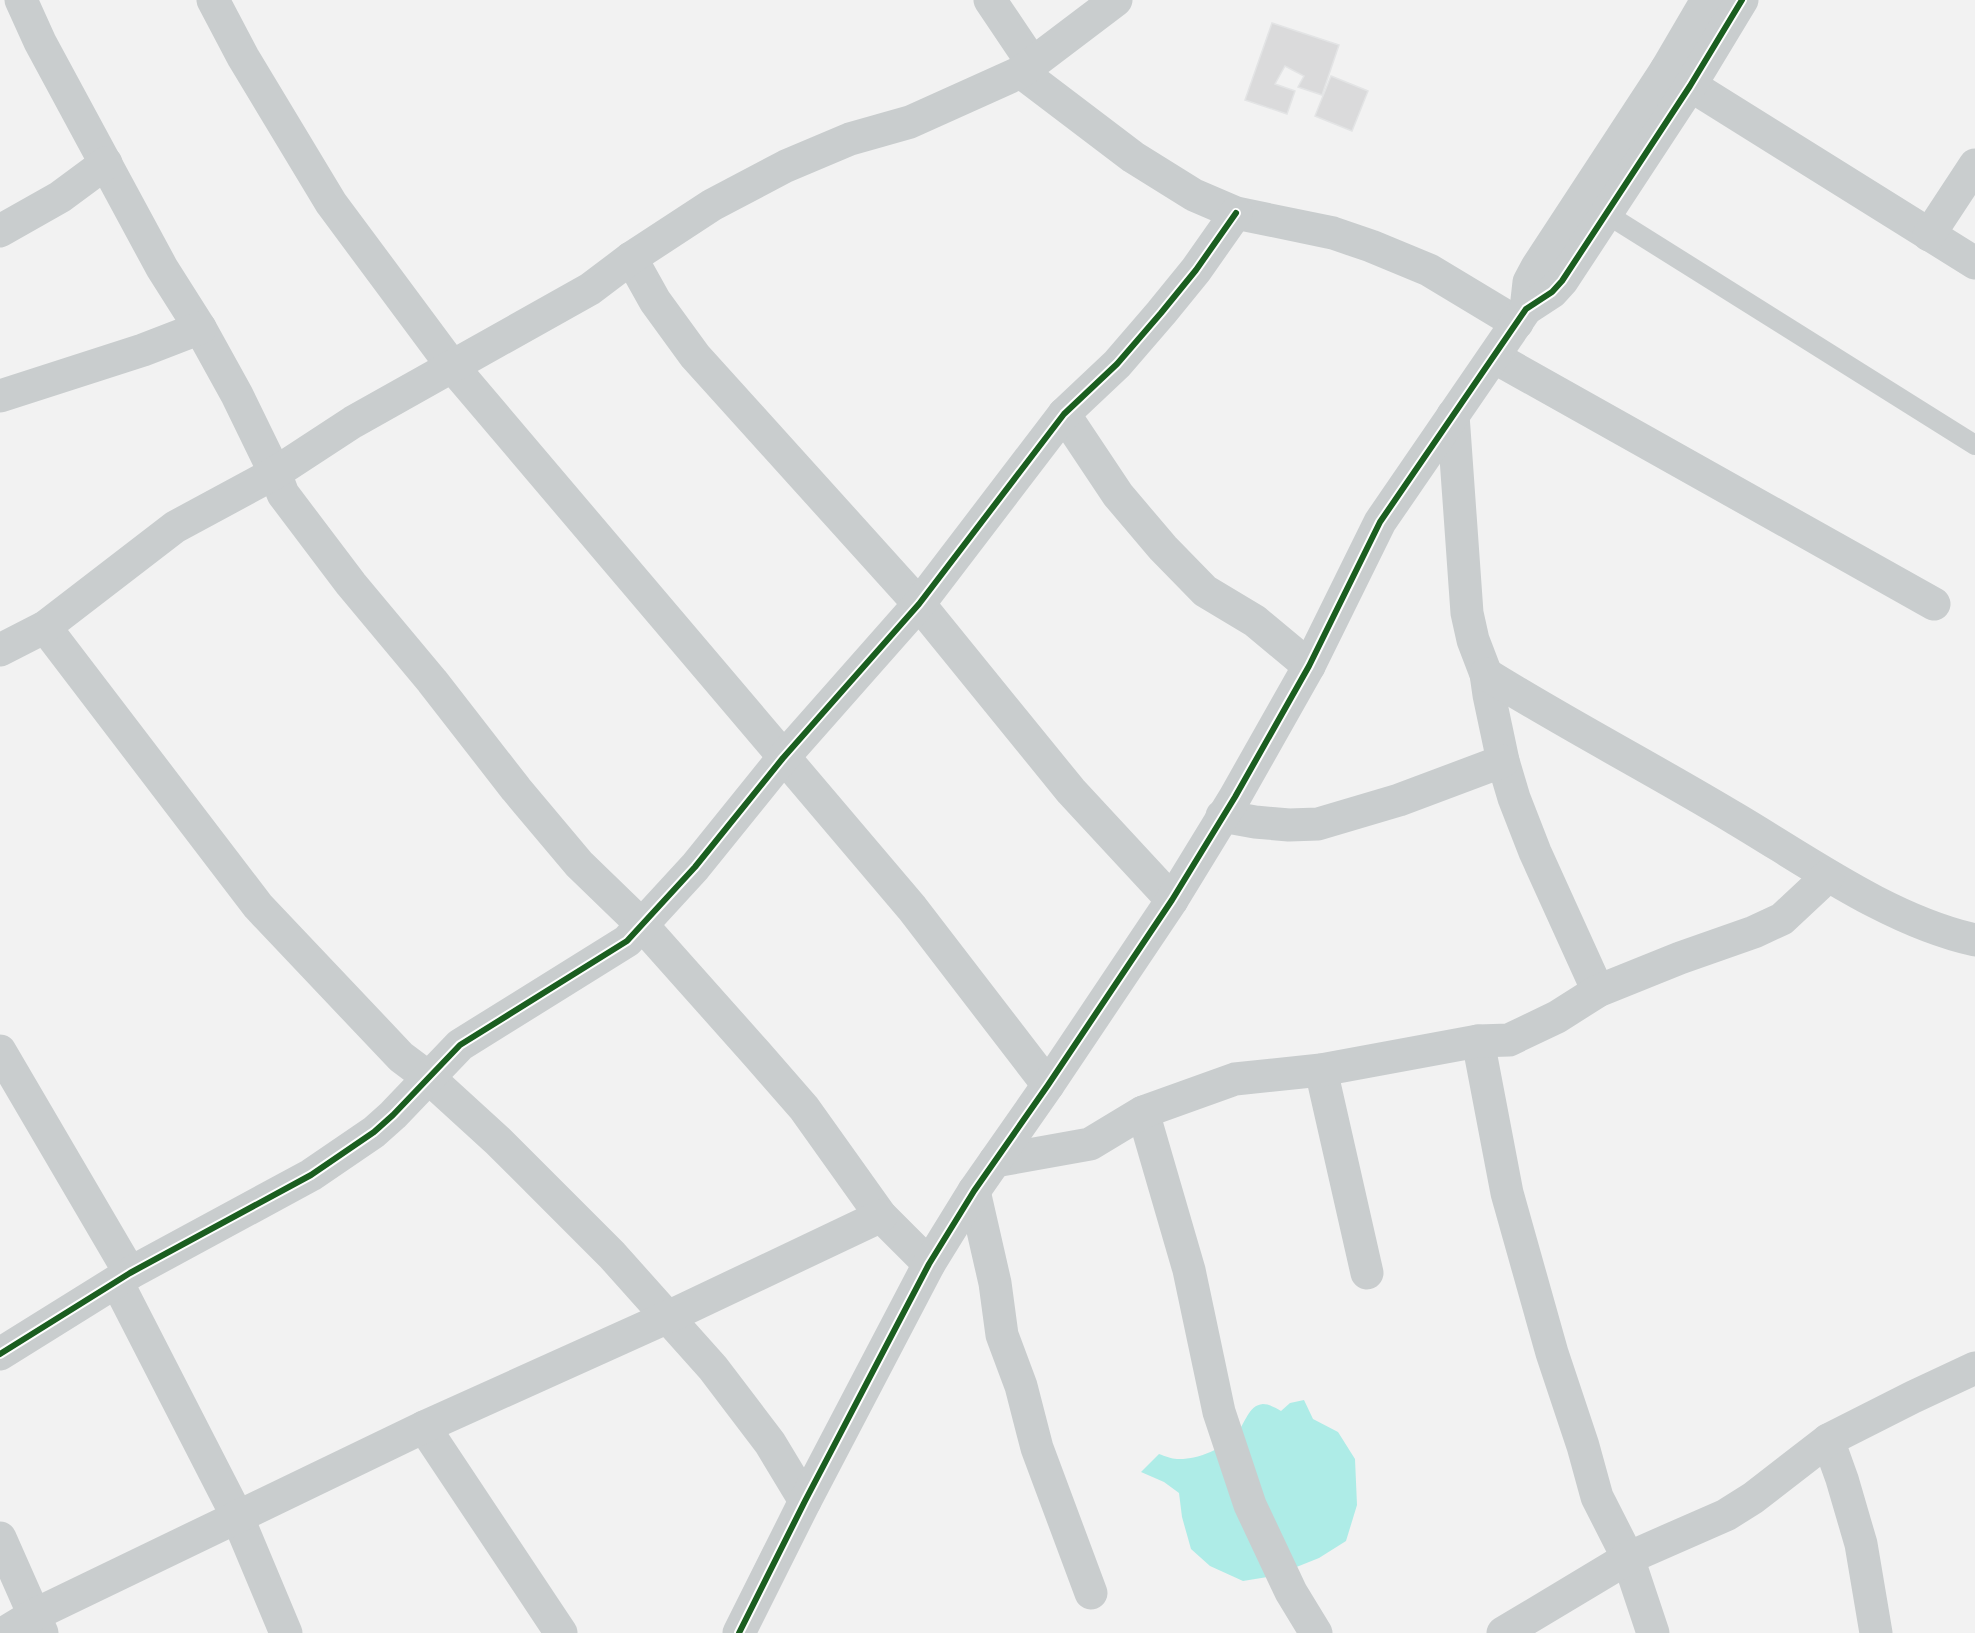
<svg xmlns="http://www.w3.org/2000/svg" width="1975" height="1633" viewBox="0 0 1975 1633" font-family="Lato,sans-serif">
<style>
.water{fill:#aeece7}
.building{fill:#dadadb;stroke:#e3e4e5;stroke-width:1.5}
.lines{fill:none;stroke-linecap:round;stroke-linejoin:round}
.lane{stroke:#c9cdce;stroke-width:20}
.street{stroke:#c9cdce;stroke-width:33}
.cycleway-casing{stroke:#fff;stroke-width:10}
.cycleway{stroke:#1b5e20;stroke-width:6}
</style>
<rect width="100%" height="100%" fill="#f2f2f2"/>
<!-- water -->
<path class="water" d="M 1304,1400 L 1313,1419 L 1338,1432 L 1355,1459 L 1357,1505 L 1346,1541 L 1319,1558 L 1274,1576 L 1243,1581 L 1210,1566 L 1191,1549 L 1182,1517 L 1179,1493 L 1164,1482 L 1141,1472 L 1159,1454 C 1165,1456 1172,1459 1177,1459 C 1197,1460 1223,1449 1236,1434 C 1245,1425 1248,1405 1263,1404 C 1269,1404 1276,1408 1281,1411 L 1290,1403 Z"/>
<!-- building -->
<g class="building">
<path d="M 1272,23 L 1339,45 L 1322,95 L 1298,87 L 1304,76 L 1285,66 L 1275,84 L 1295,91 L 1287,114 L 1245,100 Z"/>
<path d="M 1331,76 L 1368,91 L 1352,131 L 1315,116 Z"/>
</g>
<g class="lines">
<!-- lane -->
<path class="lane" d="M 1605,213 L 1975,445"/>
<!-- street -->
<g class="street">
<path d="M 21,0 L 40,42 L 162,268 L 200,328 L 237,395 L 275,473 L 283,494 L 351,584 L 432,681 L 516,789 L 579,864 L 642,925 L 756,1053 L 804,1108 L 881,1216 L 929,1264"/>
<path d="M 213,0 L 243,57 L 331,203 L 452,366 L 912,908 L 1048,1085"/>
<path d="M 990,0 L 1033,64"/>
<path d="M 1666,70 L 1975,263"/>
<path d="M 1021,72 L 1133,157 L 1194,195 L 1236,213 L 1333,233 L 1371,246 L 1429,270 L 1517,323"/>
<path d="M 0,231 L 60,197 L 106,163"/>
<path d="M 1929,235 L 1975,165"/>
<path d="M 631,258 L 655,301 L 695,356 L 919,604 L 1071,791 L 1172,900"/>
<path d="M 1526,309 L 1529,282 L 1537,267 L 1666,70 L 1707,0"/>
<path d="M 1494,357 L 1934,604"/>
<path d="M 0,396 L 143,350 L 200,328"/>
<path d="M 1064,414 L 1118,495 L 1163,548 L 1205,591 L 1255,621 L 1309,666"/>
<path d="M 1453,415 L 1467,613 L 1473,640 L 1486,674 L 1489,695 L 1503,761 L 1514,798 L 1535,852 L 1598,991"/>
<path d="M 45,627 L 258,906 L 401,1057 L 429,1078 L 498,1141 L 612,1255 L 713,1368 L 770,1443 L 805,1501"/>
<path d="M 0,650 L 45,627 L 175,527 L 275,473 L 353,422 L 590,289 L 631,258 L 712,205 L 786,166 L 850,139 L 910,122 L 1021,72 L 1116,0"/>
<path d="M 1486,674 C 1568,725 1653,769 1736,819 C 1810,863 1890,921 1975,940"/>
<path d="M 1222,816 L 1255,822 L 1289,825 L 1318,824 L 1399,800 L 1503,761"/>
<path d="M 1478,1041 L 1507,1193 L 1552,1353 L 1583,1446 L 1597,1497 L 1628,1558 L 1653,1633"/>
<path d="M 0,1051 L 130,1273"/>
<path d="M 1321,1070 L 1367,1273"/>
<path d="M 1143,1112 L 1189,1270 L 1219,1412 L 1250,1505 L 1291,1592 L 1316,1633"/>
<path d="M 995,1161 L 1090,1144 L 1143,1112 L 1235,1079 L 1321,1070 L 1478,1041 L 1509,1040 L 1557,1017 L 1598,991 L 1680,958 L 1754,932 L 1782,919 L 1828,876"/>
<path d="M 974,1191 L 995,1283 L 1002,1335 L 1021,1386 L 1037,1448 L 1091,1593"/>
<path d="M 117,1282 L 237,1516 L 286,1633"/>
<path d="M 0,1354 L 130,1273 L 311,1175 L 374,1132 L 393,1115 L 460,1045 L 627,941 L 695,867 L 783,758 L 919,604 L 1064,414 L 1117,364 L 1161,313 L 1196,270 L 1236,213"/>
<path d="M 424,1427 L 561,1633"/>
<path d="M 1828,1440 L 1842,1479 L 1861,1544 L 1876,1633"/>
<path d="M 0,1538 L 42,1633"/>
<path d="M 4,1633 L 34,1615 L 424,1427 L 668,1317 L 881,1216"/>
<path d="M 739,1633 L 805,1501 L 929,1264 L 974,1191 L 1048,1085 L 1172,900 L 1235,797 L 1309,666 L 1380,522 L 1526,309 L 1552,292 L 1562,281 L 1690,86 L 1742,0"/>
<path d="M 1503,1633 L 1628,1558 L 1726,1515 L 1753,1498 L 1828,1440 L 1913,1397 L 1975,1368"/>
</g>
<!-- cycleway casing -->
<g class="cycleway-casing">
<g id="cycleway">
<path d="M 0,1354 L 130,1273 L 311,1175 L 374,1132 L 393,1115 L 460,1045 L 627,941 L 695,867 L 783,758 L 919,604 L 1064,414 L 1117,364 L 1161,313 L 1196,270 L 1236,213"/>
<path d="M 739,1633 L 805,1501 L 929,1264 L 974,1191 L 1048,1085 L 1172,900 L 1235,797 L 1309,666 L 1380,522 L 1526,309 L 1552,292 L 1562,281 L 1690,86 L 1742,0"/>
</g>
</g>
<!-- cycleway -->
<use href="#cycleway" class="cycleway"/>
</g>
</svg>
